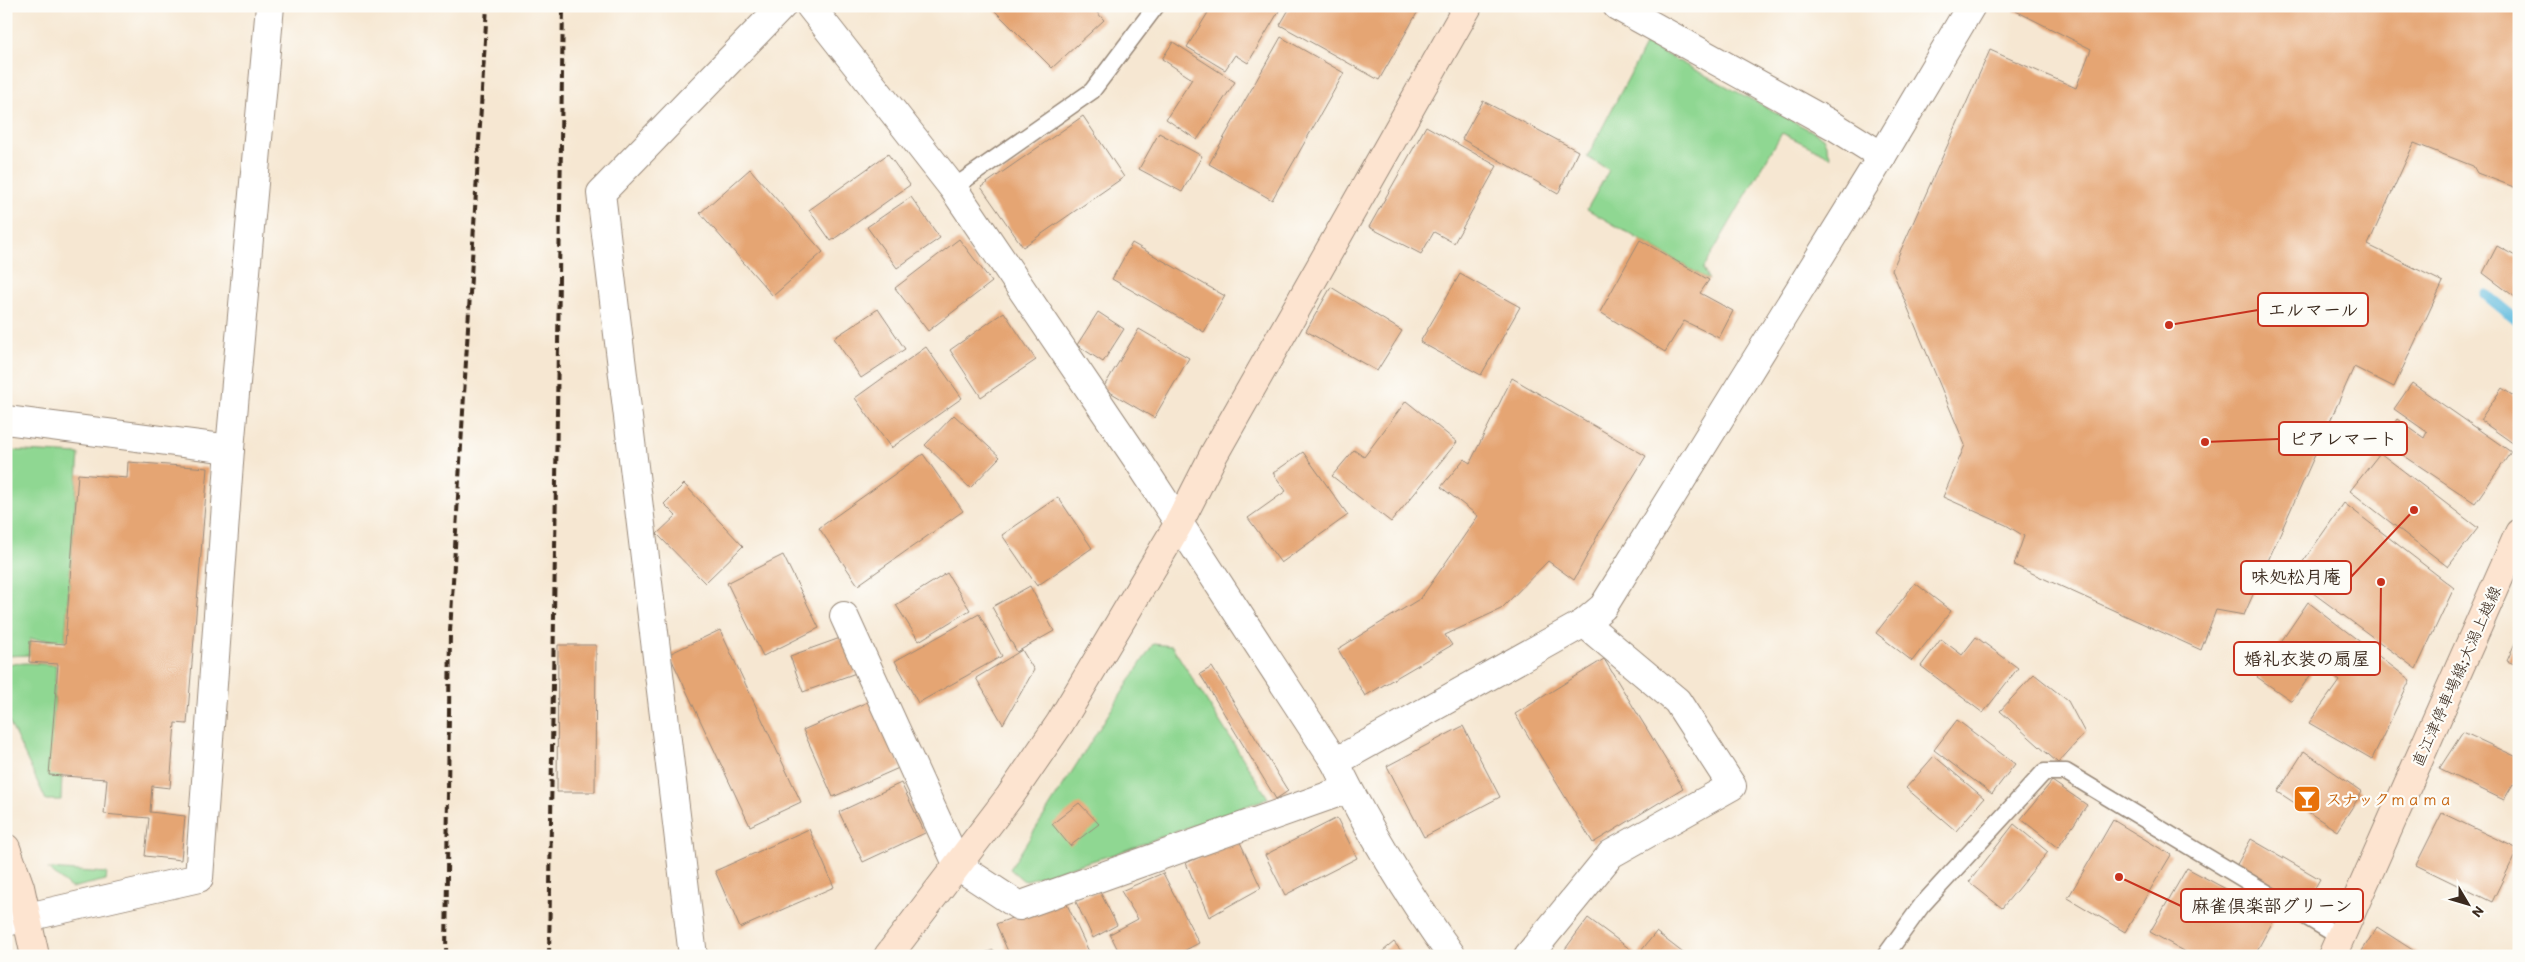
<svg xmlns="http://www.w3.org/2000/svg" width="2525" height="962" viewBox="0 0 2525 962" font-family="Itim,'Klee One',sans-serif">
<style>
.green{fill:#8fd792;stroke:#658058}
.lines{fill:none;stroke-linecap:round;stroke-linejoin:round}
.stream{stroke:#61bbde;stroke-width:11}
.building{fill:#e5a573}
.lane-casing{stroke:#988878;stroke-width:19}
.street-casing{stroke:#988878;stroke-width:30}
.secondary-casing{stroke:#988878;stroke-width:30}
.lane{stroke:#fff;stroke-width:16}
.street{stroke:#fff;stroke-width:28}
.secondary{stroke:#fde4d0;stroke-width:28}
.rail{stroke:#3b2a1e;stroke-width:4;stroke-dasharray:8 4;stroke-linecap:butt}
.labels{text-anchor:middle;stroke-width:4.5;stroke-linejoin:round;paint-order:stroke}
.street-label{font-size:16px;fill:#3b2a1e;stroke:#fdfcf7}
.food-label{font-size:16px;font-weight:bold;fill:#c56008;stroke:#fdfcf7;text-anchor:start}
.leader{fill:none;stroke:#c8321e;stroke-width:2}
.callout-dot{fill:#c8321e;stroke:#fdfcf7;stroke-width:2}
.callout{fill:#fdfcf7;stroke:#c8321e;stroke-width:2}
.callout-label{font-size:18px;text-anchor:middle;font-weight:bold;fill:#3b2a1e}
</style>
<rect width="100%" height="100%" fill="#fdfcf7"/>
<filter id="ink" filterUnits="userSpaceOnUse"><feTurbulence type="fractalNoise" baseFrequency=".02" numOctaves="2"/><feDisplacementMap in="SourceGraphic" scale="10" xChannelSelector="R" yChannelSelector="G"/><feConvolveMatrix kernelMatrix="1 2 1 2 8 2 1 2 1" color-interpolation-filters="sRGB"/></filter>
<filter id="wash" filterUnits="userSpaceOnUse"><feTurbulence type="fractalNoise" baseFrequency=".0096" numOctaves="4" result="noise"/><feDisplacementMap in="SourceGraphic" scale="20" xChannelSelector="R" yChannelSelector="G"/><feGaussianBlur stdDeviation="1.12" result="paint"/><feColorMatrix in="noise" values="0 0 0 0 0 0 0 0 0 0 0 0 0 0 0 0 0 1.4 0 .05"/><feComposite in="paint" operator="in"/></filter>
<g filter="url(#wash)">
<rect width="100%" height="100%" fill="#f6e7d2"/>
<!-- green -->
<g class="green">
<path d="M 1646,44 L 1823,137 L 1831,157 L 1782,133 L 1703,269 L 1709,280 L 1587,209 L 1609,170 L 1587,157 Z"/>
<path d="M 6,450 L 79,454 L 65,641 L 30,639 L 29,655 L 6,656 Z"/>
<path d="M 1153,644 L 1172,646 L 1268,798 L 1115,854 L 1024,881 L 1010,869 Z"/>
<path d="M 27,663 L 56,665 L 51,773 L 62,774 L 61,800 L 46,800 L 6,715 L 6,664 Z"/>
<path d="M 48,869 L 107,873 L 106,880 L 71,888 Z"/>
</g>
<g class="lines">
<!-- stream -->
<path class="stream" d="M 2486,295 L 2519,322"/>
</g>
<g id="blocks">
<!-- building -->
<g class="building">
<path d="M 990,6 L 1091,6 L 1104,20 L 1052,68 Z"/>
<path d="M 1212,6 L 1271,6 L 1279,11 L 1248,63 L 1235,55 L 1225,70 L 1187,47 Z"/>
<path d="M 1291,6 L 1421,6 L 1379,80 L 1280,25 Z"/>
<path d="M 2006,6 L 2519,6 L 2519,189 L 2477,173 L 2473,166 L 2414,143 L 2368,245 L 2443,282 L 2394,387 L 2354,367 L 2244,615 L 2216,610 L 2201,650 L 2014,565 L 2024,536 L 2006,525 L 1943,497 L 1965,445 L 1892,270 L 1990,50 L 2076,88 L 2091,49 Z"/>
<path d="M 1281,37 L 1344,73 L 1272,200 L 1209,164 Z"/>
<path d="M 1173,42 L 1235,82 L 1197,140 L 1166,119 L 1192,79 L 1162,59 Z"/>
<path d="M 1483,101 L 1578,151 L 1558,194 L 1462,139 Z"/>
<path d="M 1083,116 L 1124,177 L 1023,247 L 981,187 Z"/>
<path d="M 1426,126 L 1497,166 L 1454,243 L 1434,232 L 1421,254 L 1369,227 Z"/>
<path d="M 1159,133 L 1202,156 L 1182,192 L 1139,169 Z"/>
<path d="M 888,154 L 910,185 L 831,241 L 809,210 Z"/>
<path d="M 750,169 L 823,252 L 773,296 L 700,213 Z"/>
<path d="M 911,197 L 940,238 L 897,268 L 867,227 Z"/>
<path d="M 959,239 L 992,282 L 928,331 L 895,288 Z"/>
<path d="M 1640,240 L 1709,280 L 1700,293 L 1733,311 L 1719,338 L 1684,321 L 1665,352 L 1600,312 Z"/>
<path d="M 1132,243 L 1225,296 L 1204,332 L 1112,279 Z"/>
<path d="M 2497,246 L 2519,258 L 2519,300 L 2483,273 Z"/>
<path d="M 1460,274 L 1520,307 L 1481,375 L 1420,342 Z"/>
<path d="M 1331,287 L 1402,331 L 1377,371 L 1306,331 Z"/>
<path d="M 878,309 L 905,349 L 861,378 L 834,338 Z"/>
<path d="M 1004,312 L 1036,360 L 981,397 L 950,350 Z"/>
<path d="M 1098,312 L 1124,329 L 1103,362 L 1077,345 Z"/>
<path d="M 1139,329 L 1189,358 L 1154,418 L 1103,388 Z"/>
<path d="M 926,347 L 962,398 L 891,448 L 855,398 Z"/>
<path d="M 1512,378 L 1646,456 L 1599,533 L 1574,580 L 1548,561 L 1501,609 L 1445,635 L 1452,645 L 1365,696 L 1338,649 L 1421,598 L 1478,516 L 1441,487 L 1464,459 L 1470,463 Z"/>
<path d="M 2412,383 L 2511,452 L 2475,503 L 2382,441 L 2397,419 L 2424,438 L 2427,432 L 2394,409 Z"/>
<path d="M 2502,388 L 2519,400 L 2519,437 L 2514,444 L 2480,420 Z"/>
<path d="M 1406,401 L 1457,442 L 1391,522 L 1332,476 L 1354,450 L 1364,457 Z"/>
<path d="M 954,415 L 1000,457 L 970,488 L 925,445 Z"/>
<path d="M 1303,452 L 1348,515 L 1281,563 L 1248,518 L 1286,491 L 1273,473 Z"/>
<path d="M 2380,453 L 2478,528 L 2448,567 L 2350,491 Z"/>
<path d="M 923,454 L 963,511 L 858,585 L 819,528 Z"/>
<path d="M 128,462 L 208,468 L 187,724 L 175,723 L 170,788 L 152,786 L 150,812 L 185,816 L 181,860 L 145,856 L 149,818 L 104,814 L 107,779 L 49,775 L 58,664 L 29,662 L 30,641 L 65,644 L 78,474 L 127,478 Z"/>
<path d="M 684,484 L 743,546 L 705,583 L 657,534 L 676,516 L 664,504 Z"/>
<path d="M 1058,497 L 1092,548 L 1037,586 L 1002,535 Z"/>
<path d="M 2344,503 L 2454,588 L 2416,669 L 2309,590 L 2320,576 L 2302,563 Z"/>
<path d="M 783,555 L 819,628 L 763,656 L 727,583 Z"/>
<path d="M 947,573 L 970,610 L 919,641 L 896,605 Z"/>
<path d="M 1915,583 L 1951,611 L 1912,661 L 1876,633 Z"/>
<path d="M 1030,586 L 1054,631 L 1017,652 L 992,607 Z"/>
<path d="M 2308,602 L 2410,680 L 2372,759 L 2309,723 L 2339,681 L 2319,663 L 2292,701 L 2257,677 Z"/>
<path d="M 979,614 L 1002,656 L 918,703 L 895,661 Z"/>
<path d="M 720,630 L 801,802 L 750,826 L 669,654 Z"/>
<path d="M 2519,634 L 2519,666 L 2507,661 Z"/>
<path d="M 843,637 L 856,673 L 803,692 L 790,656 Z"/>
<path d="M 1976,637 L 2018,668 L 1983,713 L 1921,666 L 1941,639 L 1962,655 Z"/>
<path d="M 558,645 L 596,645 L 595,792 L 557,792 Z"/>
<path d="M 1022,650 L 1034,670 L 1003,724 L 976,678 Z"/>
<path d="M 1604,659 L 1683,788 L 1593,843 L 1515,714 Z"/>
<path d="M 1212,667 L 1288,791 L 1276,799 L 1200,674 Z"/>
<path d="M 2034,674 L 2068,701 L 2085,733 L 2058,763 L 2000,711 Z"/>
<path d="M 872,700 L 901,767 L 833,797 L 803,730 Z"/>
<path d="M 1957,720 L 2015,764 L 1992,794 L 1934,750 Z"/>
<path d="M 1463,726 L 1500,797 L 1424,837 L 1387,766 Z"/>
<path d="M 2463,732 L 2519,758 L 2519,788 L 2513,784 L 2504,800 L 2439,769 Z"/>
<path d="M 2304,751 L 2362,792 L 2337,831 L 2278,792 Z"/>
<path d="M 1934,756 L 1984,798 L 1956,831 L 1906,788 Z"/>
<path d="M 2052,781 L 2087,805 L 2058,848 L 2021,819 Z"/>
<path d="M 901,783 L 925,833 L 863,862 L 839,812 Z"/>
<path d="M 1079,803 L 1099,824 L 1070,846 L 1052,824 Z"/>
<path d="M 2442,813 L 2518,849 L 2492,902 L 2416,865 Z"/>
<path d="M 1337,818 L 1357,858 L 1285,895 L 1265,855 Z"/>
<path d="M 2113,820 L 2171,855 L 2125,932 L 2068,898 Z"/>
<path d="M 2014,824 L 2048,852 L 2002,908 L 1969,882 Z"/>
<path d="M 809,829 L 834,887 L 740,928 L 715,871 Z"/>
<path d="M 2251,839 L 2320,879 L 2304,907 L 2235,868 Z"/>
<path d="M 1239,840 L 1261,888 L 1209,917 L 1186,863 Z"/>
<path d="M 2187,868 L 2276,916 L 2254,956 L 2193,956 L 2150,932 Z"/>
<path d="M 1163,873 L 1199,943 L 1174,956 L 1121,956 L 1110,934 L 1138,919 L 1121,891 Z"/>
<path d="M 1100,892 L 1117,925 L 1093,938 L 1075,900 Z"/>
<path d="M 1064,898 L 1091,956 L 1010,956 L 996,924 Z"/>
<path d="M 1588,918 L 1638,955 L 1656,932 L 1687,956 L 1560,956 Z"/>
<path d="M 2377,927 L 2422,956 L 2359,956 Z"/>
<path d="M 1394,942 L 1405,956 L 1377,956 Z"/>
<path d="M 994,950 L 996,956 L 977,956 L 977,955 Z"/>
</g>
</g>
</g>
<g filter="url(#ink)">
<use href="#blocks" fill-opacity="0" stroke="#988878" stroke-width="1"/>
<g class="lines">
<!-- lane casing -->
<g class="lane-casing">
<g id="lane">
<path d="M 953,188 L 1092,91 L 1156,6"/>
<path d="M 1885,956 L 1922,905 L 2044,772 L 2066,772 L 2340,937"/>
</g>
</g>
<!-- street casing -->
<g class="street-casing">
<g id="street">
<path d="M 810,6 L 953,188 L 1139,462 L 1335,762 C 1368,829 1408,895 1452,956"/>
<path d="M 1617,6 L 1834,126 L 1882,156"/>
<path d="M 6,420 L 230,449"/>
<path d="M 844,616 L 958,866 L 1019,906 L 1348,789"/>
<path d="M 1335,762 L 1584,623 L 1603,607 L 1882,156 L 1971,6"/>
<path d="M 6,922 L 199,878 L 230,449 L 270,6"/>
<path d="M 693,956 L 601,193 L 782,6"/>
<path d="M 1528,956 L 1611,854 L 1732,786 L 1677,701 L 1584,623"/>
</g>
</g>
<!-- secondary casing -->
<g class="secondary-casing">
<g id="secondary">
<path d="M 6,848 L 20,887 L 35,956"/>
<path d="M 888,956 L 1010,796 L 1060,723 L 1179,523 L 1214,454 L 1468,6"/>
<path d="M 2332,956 L 2519,533"/>
</g>
</g>
<!-- lane -->
<use href="#lane" class="lane"/>
<!-- street -->
<use href="#street" class="street"/>
<!-- secondary -->
<use href="#secondary" class="secondary"/>
<!-- rail -->
<g class="rail">
<path d="M 446,956 L 450,632 L 487,6"/>
<path d="M 549,956 L 563,6"/>
</g>
</g>
</g>
<!-- icons -->
<defs>
<g id="bar-square" transform="scale(1.4375)"><rect x="-9" y="-9" width="18" height="18" rx="4" fill="#e8710a" stroke="#fdfcf7"/><path d="M-6-5H6L.8 .8V4.5H3.5V6h-7V4.5H-.8V.8Z" fill="#fff"/></g>
</defs>
<g fill-rule="evenodd">
<use href="#bar-square" x="2307" y="799"/>
</g>
<g class="labels">
<!-- street labels -->
<g class="street-label">
<text transform="translate(2456 676) rotate(-66)" y="6">直江津停車場線;大潟上越線</text>
</g>
<!-- food labels -->
<g class="food-label">
<text x="2326" y="805">スナックｍａｍａ</text>
</g>
</g>
<!-- callouts -->
<path class="leader" d="M2169 325L2258 310M2205 442L2279 439M2414 510L2351 577M2381 582L2380 659M2119 877L2181 906"/>
<g class="callout-dot">
<circle cx="2169" cy="325" r="5"/>
<circle cx="2205" cy="442" r="5"/>
<circle cx="2414" cy="510" r="5"/>
<circle cx="2381" cy="582" r="5"/>
<circle cx="2119" cy="877" r="5"/>
</g>
<g class="callout">
<rect x="2258" y="293" width="110" height="33" rx="5"/>
<rect x="2279" y="422" width="128" height="33" rx="5"/>
<rect x="2241" y="561" width="110" height="33" rx="5"/>
<rect x="2234" y="642" width="146" height="33" rx="5"/>
<rect x="2181" y="889" width="182" height="33" rx="5"/>
</g>
<g class="callout-label">
<text x="2313" y="316">エルマール</text>
<text x="2343" y="445">ピアレマート</text>
<text x="2296" y="583">味処松月庵</text>
<text x="2307" y="665">婚礼衣装の扇屋</text>
<text x="2272" y="912">麻雀倶楽部グリーン</text>
</g>
<!-- margin -->
<rect width="2525" height="962" fill="none" stroke="#fdfcf7" stroke-width="25"/>
<!-- north arrow -->
<g transform="translate(2468 904) rotate(128)" stroke="#fdfcf7" stroke-width="4" paint-order="stroke">
<path d="M0-4L9 19L0 12L-9 19Z" fill="#3b2a1e"/>
<text y="-8" font-size="14" font-weight="bold" text-anchor="middle" fill="#3b2a1e">N</text>
</g>
</svg>
